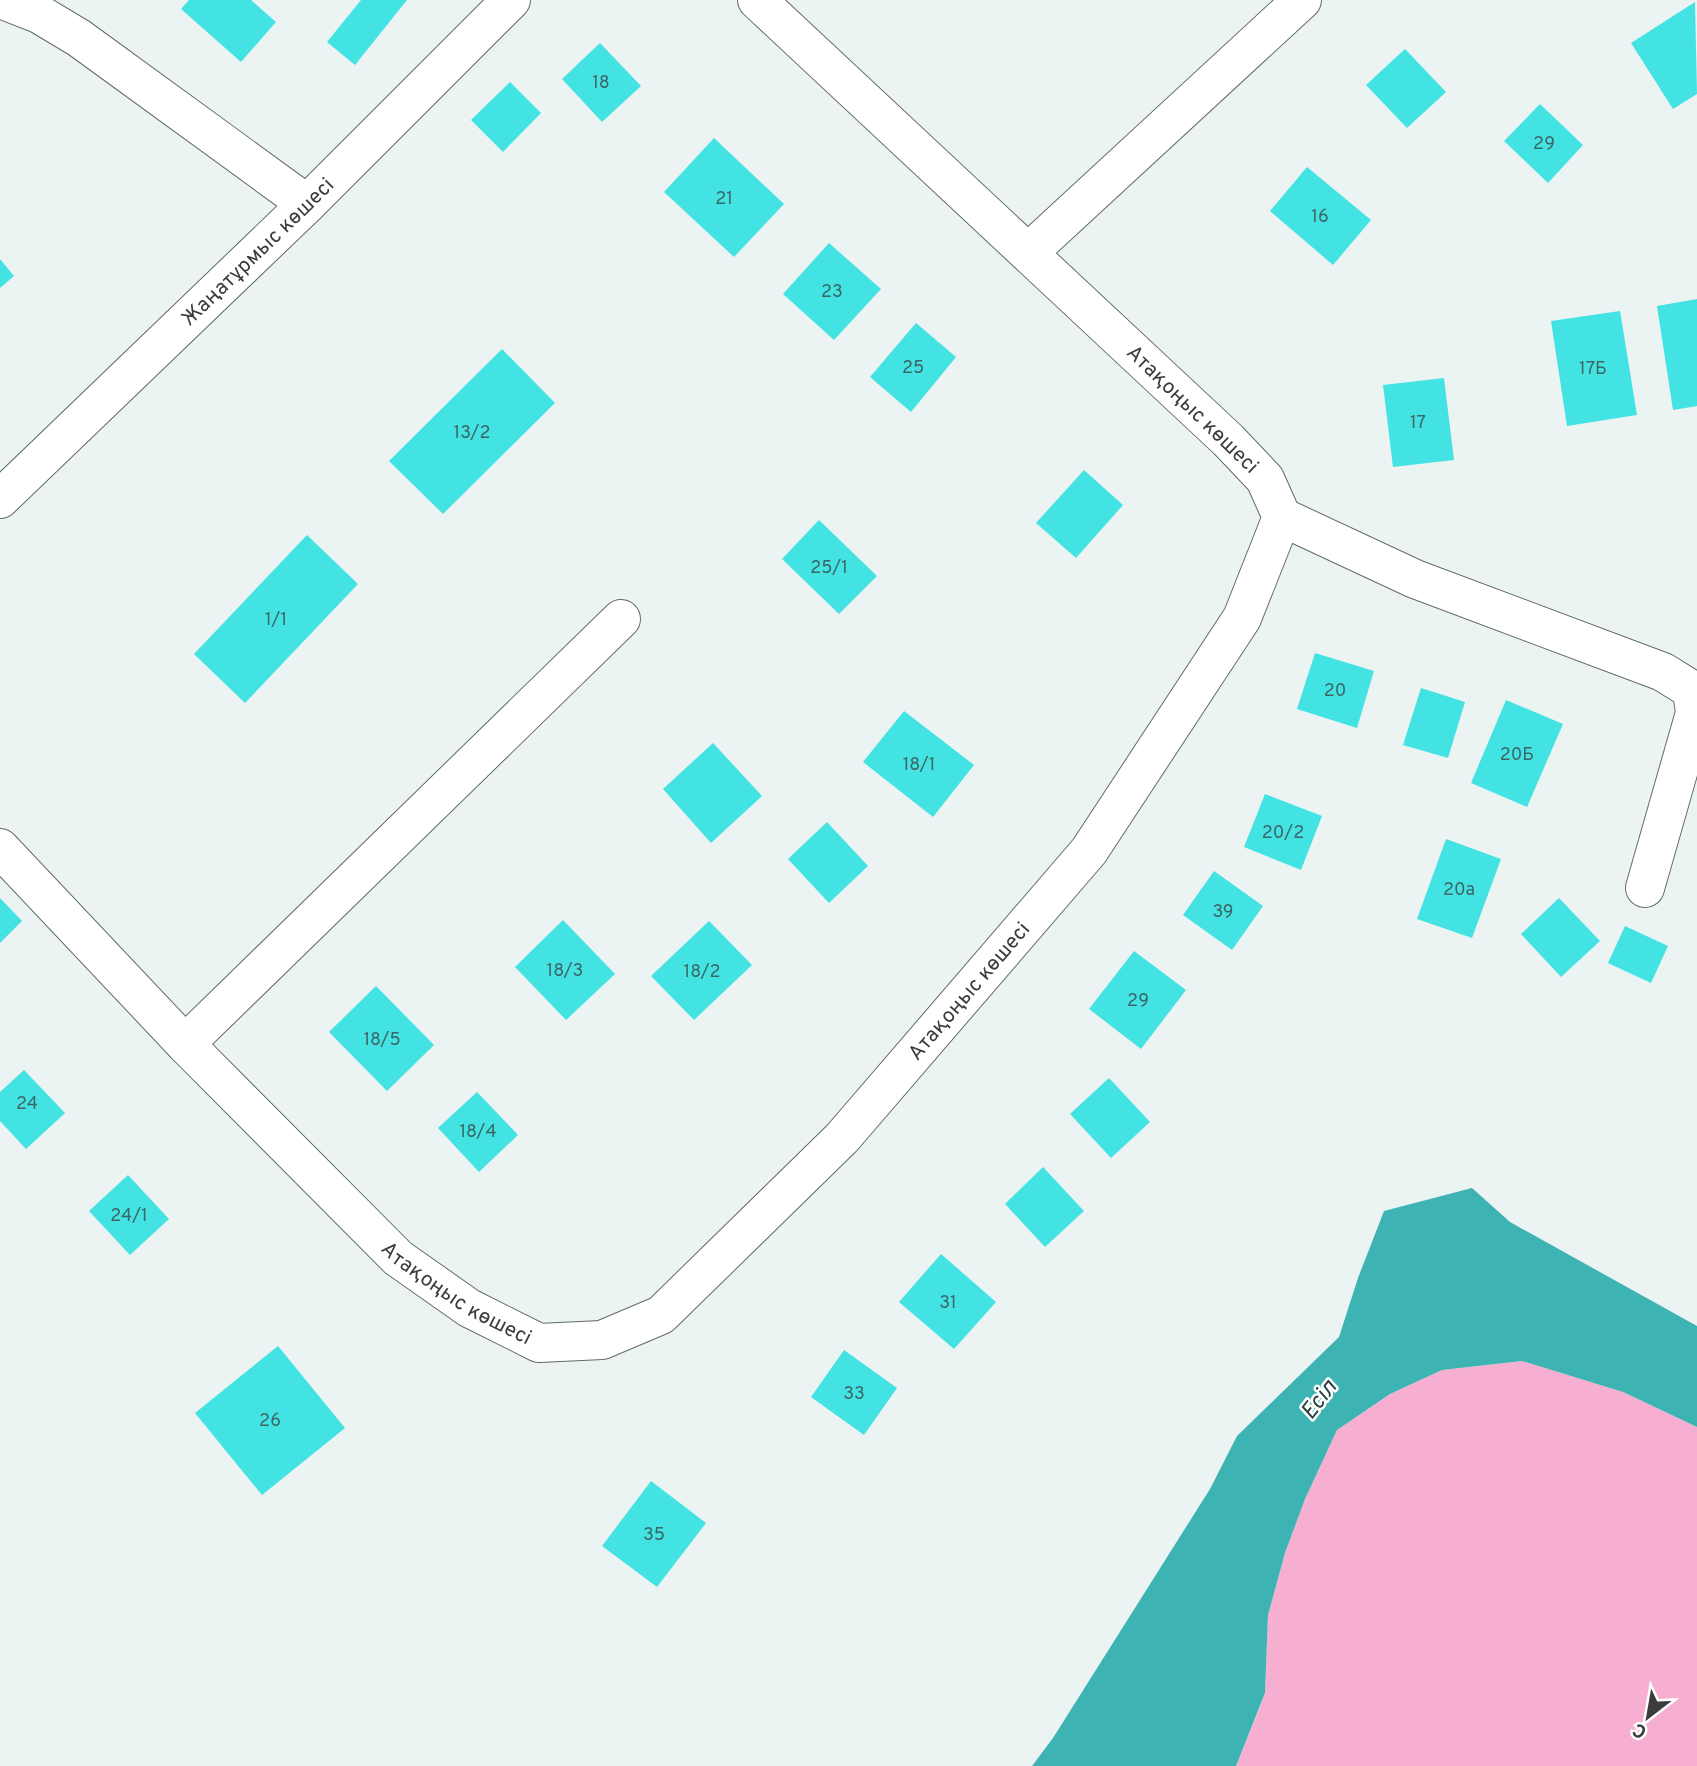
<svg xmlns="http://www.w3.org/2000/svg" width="1697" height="1766" viewBox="0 0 1697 1766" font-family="Overpass,sans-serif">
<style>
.green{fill:#f6afd0}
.water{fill:#3db3b3}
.building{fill:#43e3e3}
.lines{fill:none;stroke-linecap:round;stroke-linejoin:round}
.minor-casing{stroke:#636a6a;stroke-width:40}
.minor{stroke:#fff;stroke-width:38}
.labels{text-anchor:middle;stroke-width:5;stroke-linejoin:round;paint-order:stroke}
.number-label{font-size:18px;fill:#3d6666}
.street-label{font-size:21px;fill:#3b3d3d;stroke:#fff}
.water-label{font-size:23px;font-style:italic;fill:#233d3c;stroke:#fff}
</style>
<rect width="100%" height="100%" fill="#ecf3f3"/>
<!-- green -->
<path class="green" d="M 1522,1361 L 1623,1392 L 1697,1427 L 1697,1766 L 1236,1766 L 1265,1694 L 1268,1615 L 1285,1553 L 1305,1499 L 1337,1430 L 1390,1394 L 1442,1370 Z"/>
<!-- water -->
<path class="water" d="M 1472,1188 L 1510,1222 L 1697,1326 L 1697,1427 L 1623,1392 L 1522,1361 L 1442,1370 L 1390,1394 L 1337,1430 L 1305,1499 L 1285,1553 L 1268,1615 L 1265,1693 L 1236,1766 L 1032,1766 L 1053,1738 L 1210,1489 L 1237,1436 L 1339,1337 L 1358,1278 L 1384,1211 Z"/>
<!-- building -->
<g class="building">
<path d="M 189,0 L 251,0 L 276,22 L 241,62 L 181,9 Z"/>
<path d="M 361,0 L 407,0 L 355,65 L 327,42 Z"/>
<path d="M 1695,2 L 1697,94 L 1673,109 L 1631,43 Z"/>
<path d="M 600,43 L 641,86 L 602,122 L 562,79 Z"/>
<path d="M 1405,49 L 1446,92 L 1407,128 L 1366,85 Z"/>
<path d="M 510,82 L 541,113 L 503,152 L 471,120 Z"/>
<path d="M 1540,104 L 1583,145 L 1548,183 L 1504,141 Z"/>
<path d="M 714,138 L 784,204 L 734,257 L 664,192 Z"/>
<path d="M 1307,167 L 1371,220 L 1333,265 L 1270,211 Z"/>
<path d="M 829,243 L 881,289 L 834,340 L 783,294 Z"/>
<path d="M 0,259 L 14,276 L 0,288 Z"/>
<path d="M 1697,299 L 1697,406 L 1673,410 L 1657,306 Z"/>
<path d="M 1620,311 L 1637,415 L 1567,426 L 1551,321 Z"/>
<path d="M 916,323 L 956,357 L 911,412 L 870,377 Z"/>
<path d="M 502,349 L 555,403 L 443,514 L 389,461 Z"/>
<path d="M 1444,378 L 1454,460 L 1393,467 L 1383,385 Z"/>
<path d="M 1084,470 L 1123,505 L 1076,558 L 1036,523 Z"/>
<path d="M 819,520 L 877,576 L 839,614 L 782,559 Z"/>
<path d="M 307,535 L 358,584 L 245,703 L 194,654 Z"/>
<path d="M 1315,653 L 1374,671 L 1357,728 L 1297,709 Z"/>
<path d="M 1421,688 L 1465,702 L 1448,758 L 1403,745 Z"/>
<path d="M 1506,700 L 1563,724 L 1527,807 L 1471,783 Z"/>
<path d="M 904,711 L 974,765 L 933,817 L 863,762 Z"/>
<path d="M 713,743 L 762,796 L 711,843 L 663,789 Z"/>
<path d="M 1265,794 L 1322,816 L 1301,870 L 1244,847 Z"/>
<path d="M 827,822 L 868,866 L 829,903 L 788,859 Z"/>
<path d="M 1446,839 L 1501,859 L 1472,938 L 1417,919 Z"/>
<path d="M 1214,871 L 1263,906 L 1232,950 L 1183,915 Z"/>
<path d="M 0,898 L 22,921 L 0,943 Z"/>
<path d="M 1559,898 L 1600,941 L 1561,977 L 1521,934 Z"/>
<path d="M 563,920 L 615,974 L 566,1020 L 515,967 Z"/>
<path d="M 709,921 L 752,965 L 694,1020 L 651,976 Z"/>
<path d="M 1625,926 L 1668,946 L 1651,983 L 1608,963 Z"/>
<path d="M 1134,951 L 1186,990 L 1141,1049 L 1089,1009 Z"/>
<path d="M 376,986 L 434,1045 L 387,1091 L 329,1032 Z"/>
<path d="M 24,1070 L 65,1113 L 26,1149 L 0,1121 L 0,1092 Z"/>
<path d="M 1109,1078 L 1150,1122 L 1111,1158 L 1070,1114 Z"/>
<path d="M 477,1092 L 518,1135 L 479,1172 L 438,1128 Z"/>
<path d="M 1043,1167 L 1084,1211 L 1045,1247 L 1005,1204 Z"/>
<path d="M 128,1175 L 169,1219 L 130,1255 L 89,1211 Z"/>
<path d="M 941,1254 L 996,1302 L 954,1349 L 899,1302 Z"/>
<path d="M 278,1346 L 345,1428 L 262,1495 L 195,1413 Z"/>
<path d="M 844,1350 L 897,1388 L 864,1435 L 811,1397 Z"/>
<path d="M 651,1481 L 706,1523 L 657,1587 L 602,1546 Z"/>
</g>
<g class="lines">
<!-- minor casing -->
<g class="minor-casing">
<g id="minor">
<path d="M 3,0 L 39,14 L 79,38 L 307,204"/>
<path d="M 1029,252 L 1302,0"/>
<path id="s1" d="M 0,499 L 307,204 L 511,0"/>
<path d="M 1282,517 L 1415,579 L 1663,672 L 1692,690 L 1695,713 L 1645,888"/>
<path id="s2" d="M 0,848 L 185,1044 L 398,1258 L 469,1308 L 539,1343 L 602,1340 L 661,1315 L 842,1138 L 1089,851 L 1242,618 L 1282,517 L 1265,479 L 1228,440 L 757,0"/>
<path d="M 185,1044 L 621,619"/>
</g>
</g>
<!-- minor -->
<use href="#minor" class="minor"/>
</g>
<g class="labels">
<!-- number labels -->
<g class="number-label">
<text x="601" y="88">18</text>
<text x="1544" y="149">29</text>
<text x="724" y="204">21</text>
<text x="1320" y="222">16</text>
<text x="832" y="297">23</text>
<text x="913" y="373">25</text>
<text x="1593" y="374">17Б</text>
<text x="1418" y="428">17</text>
<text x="472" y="438">13/2</text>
<text x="829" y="573">25/1</text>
<text x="276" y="625">1/1</text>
<text x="1335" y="696">20</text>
<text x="1517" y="760">20Б</text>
<text x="919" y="770">18/1</text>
<text x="1283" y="838">20/2</text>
<text x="1459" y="895">20а</text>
<text x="1223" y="917">39</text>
<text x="565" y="976">18/3</text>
<text x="702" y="977">18/2</text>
<text x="1138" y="1006">29</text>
<text x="382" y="1045">18/5</text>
<text x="27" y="1109">24</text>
<text x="478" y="1137">18/4</text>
<text x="129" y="1221">24/1</text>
<text x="948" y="1308">31</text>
<text x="854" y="1399">33</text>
<text x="270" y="1426">26</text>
<text x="654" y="1540">35</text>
</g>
<!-- street labels -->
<g class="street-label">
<text dy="7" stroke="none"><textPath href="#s1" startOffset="357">Жаңатұрмыс көшесі</textPath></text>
<text transform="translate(1193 409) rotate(44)" y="7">Атақоңыс көшесі</text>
<text dy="7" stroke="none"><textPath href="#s2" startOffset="1311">Атақоңыс көшесі</textPath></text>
<text dy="7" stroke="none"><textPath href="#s2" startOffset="640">Атақоңыс көшесі</textPath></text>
</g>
<!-- water labels -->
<g class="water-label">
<text transform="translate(1318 1399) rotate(-52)" y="8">Есіл</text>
</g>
</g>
<!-- north arrow -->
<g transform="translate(1648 1717) rotate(211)" stroke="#ffffff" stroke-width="5" paint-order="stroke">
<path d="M0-5L12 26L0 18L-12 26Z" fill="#3b3d3d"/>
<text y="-10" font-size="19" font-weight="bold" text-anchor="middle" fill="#3b3d3d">С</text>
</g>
</svg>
